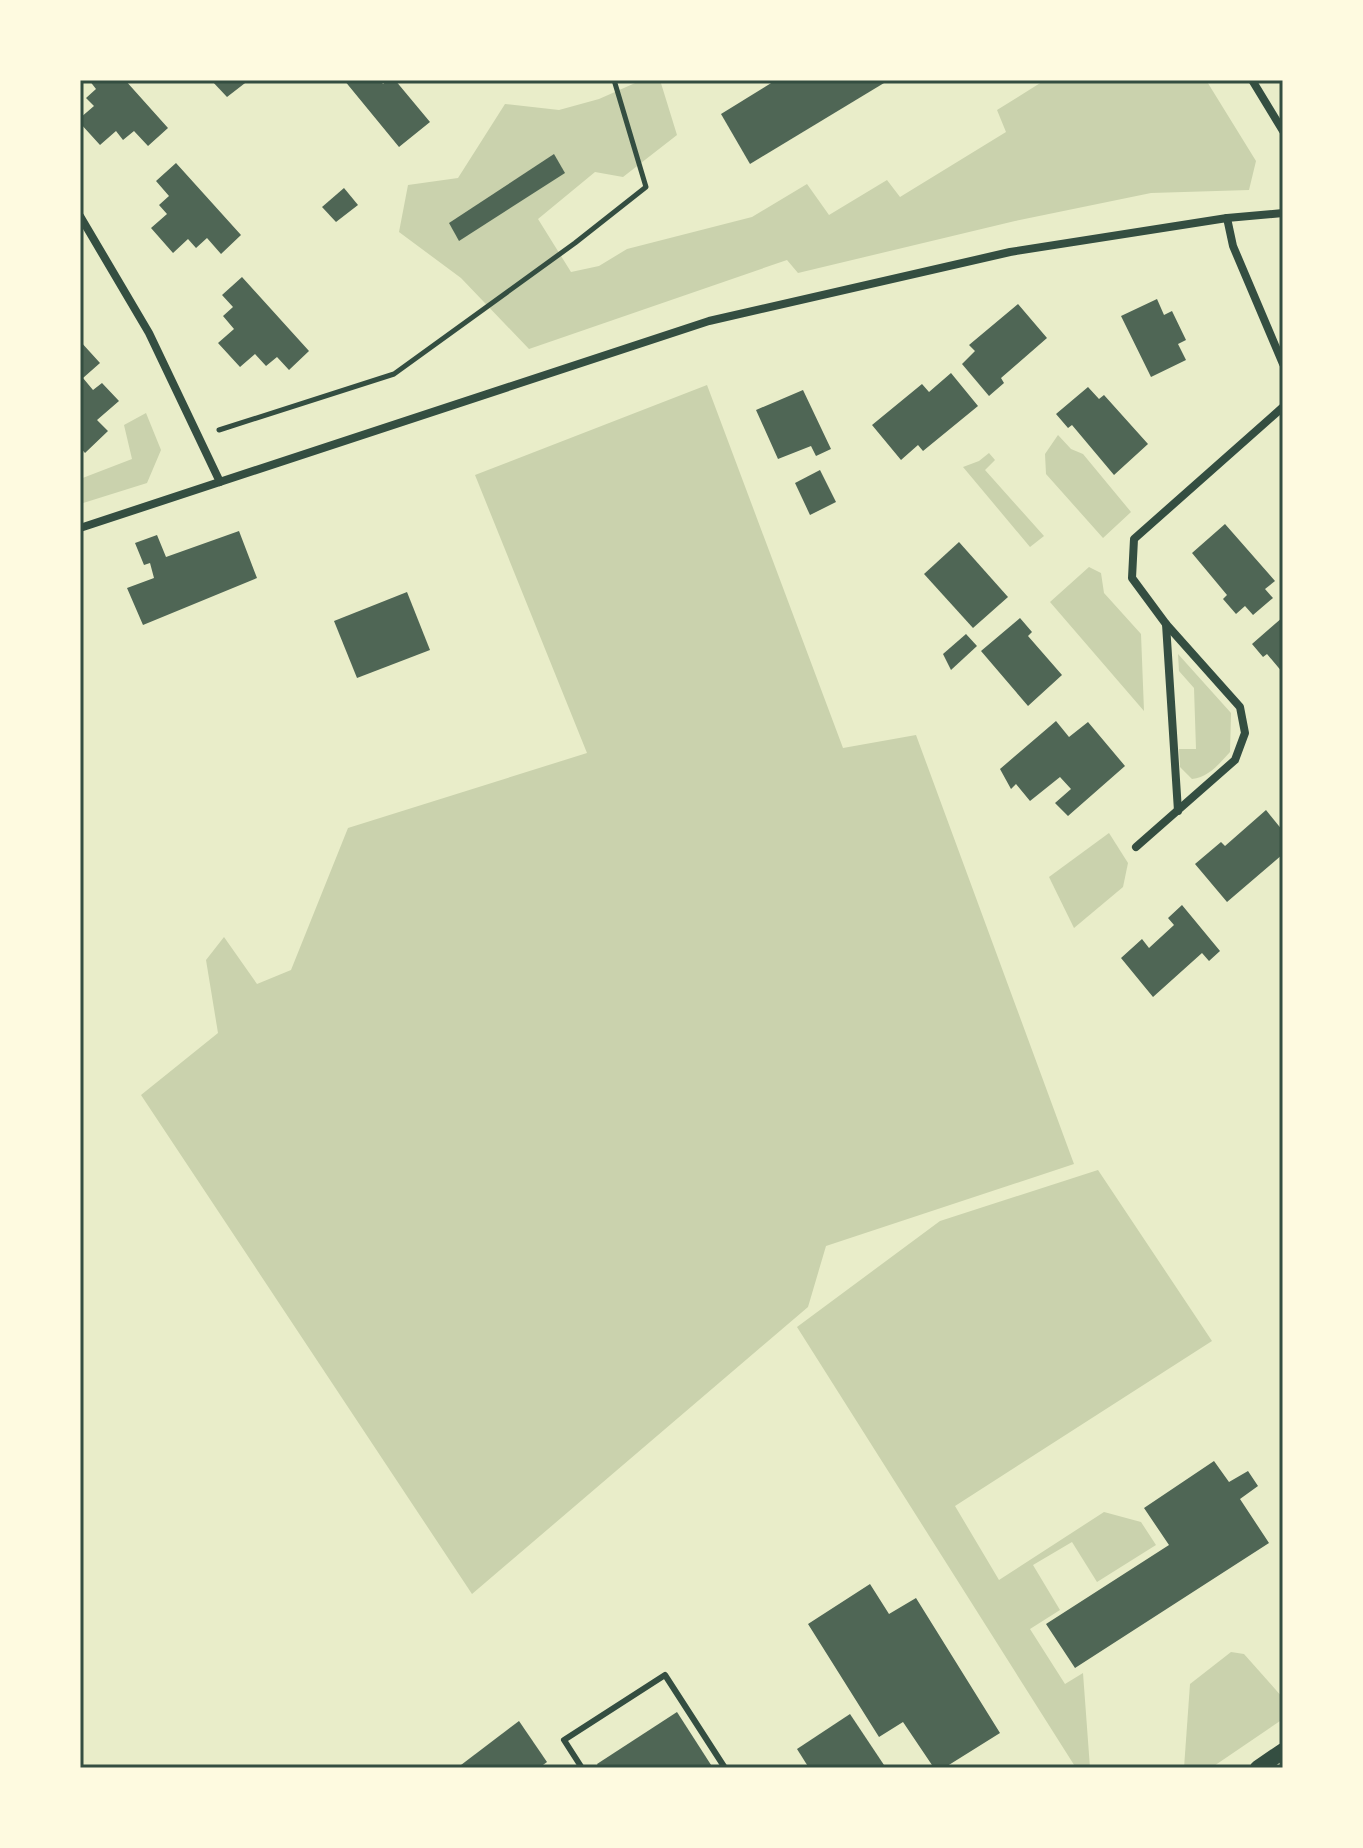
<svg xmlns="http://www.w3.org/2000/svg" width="1363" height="1848" viewBox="0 0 1363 1848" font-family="Inter,sans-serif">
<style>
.green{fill:#cad2ad}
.building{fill:#4f6655}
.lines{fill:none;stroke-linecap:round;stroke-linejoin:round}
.path{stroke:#344e41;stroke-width:5}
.service{stroke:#344e41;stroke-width:6}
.minor{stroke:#344e41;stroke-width:8}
.secondary{stroke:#344e41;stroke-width:16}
.neatline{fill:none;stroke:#344e41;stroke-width:3}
</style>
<rect width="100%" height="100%" fill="#e9edc9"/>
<!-- green -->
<g class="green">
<path d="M 642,80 L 660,80 L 677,135 L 623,177 L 595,172 L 538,219 L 571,272 L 599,266 L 627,249 L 752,217 L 807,184 L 829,215 L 887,180 L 900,197 L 1006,132 L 997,110 L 1045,80 L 1206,80 L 1256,161 L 1249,190 L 1151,193 L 1015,221 L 798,273 L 787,260 L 529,349 L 461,278 L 399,232 L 408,185 L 458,178 L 505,104 L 559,110 L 599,99 Z"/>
<path d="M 707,385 L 843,748 L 916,735 L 1074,1164 L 826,1246 L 808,1307 L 472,1594 L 141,1095 L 218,1033 L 206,960 L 224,937 L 257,984 L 291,970 L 348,828 L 587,753 L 475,475 Z"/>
<path d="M 146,413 L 161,450 L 147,483 L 80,504 L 80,479 L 132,459 L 124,425 Z"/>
<path d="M 1058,435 L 1071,449 L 1083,454 L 1131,512 L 1103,538 L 1046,474 L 1045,454 Z"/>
<path d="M 989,453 L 995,460 L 985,470 L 1044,536 L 1030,547 L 963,467 L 979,461 Z"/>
<path d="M 1089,567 L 1101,573 L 1104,593 L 1141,634 L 1144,711 L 1050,602 Z"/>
<path d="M 1178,654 L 1231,713 L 1230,752 C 1219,764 1209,777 1192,779 L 1180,767 L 1179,749 L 1196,749 L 1194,688 L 1179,671 Z"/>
<path d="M 1109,833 L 1128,863 L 1123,887 L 1074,928 L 1049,877 Z"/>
<path d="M 1098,1170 L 1212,1341 L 955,1506 L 999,1580 L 1104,1512 L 1141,1522 L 1156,1545 L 1097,1582 L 1072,1542 L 1033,1565 L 1060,1610 L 1030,1629 L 1065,1684 L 1083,1673 L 1090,1768 L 1076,1768 L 797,1327 L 940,1221 Z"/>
<path d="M 1231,1652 L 1244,1654 L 1283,1698 L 1283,1719 L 1211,1768 L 1184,1768 L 1190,1684 Z"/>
</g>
<!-- building -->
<g class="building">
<path d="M 89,80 L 125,80 L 168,128 L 148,146 L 134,131 L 123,140 L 116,131 L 100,145 L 80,123 L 80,118 L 94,106 L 86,98 L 96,89 Z"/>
<path d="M 211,80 L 249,80 L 227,97 Z"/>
<path d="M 344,80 L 380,80 L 383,84 L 388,80 L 395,80 L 430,122 L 399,147 Z"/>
<path d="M 776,80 L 889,80 L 750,164 L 721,114 Z"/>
<path d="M 554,154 L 565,173 L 459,241 L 449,223 Z"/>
<path d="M 176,163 L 241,235 L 221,254 L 207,238 L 196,248 L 188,239 L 173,253 L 151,228 L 167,214 L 159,205 L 169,196 L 156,181 Z"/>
<path d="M 344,188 L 358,205 L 336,222 L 322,207 Z"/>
<path d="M 242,277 L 309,351 L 289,370 L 277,357 L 266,366 L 255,354 L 240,367 L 218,343 L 234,329 L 223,316 L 233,307 L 222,295 Z"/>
<path d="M 1157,299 L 1164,315 L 1172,311 L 1186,340 L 1178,344 L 1186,360 L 1151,377 L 1121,316 Z"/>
<path d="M 1018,304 L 1047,338 L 1001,378 L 1004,383 L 989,396 L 962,364 L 975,351 L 969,345 Z"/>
<path d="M 80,341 L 100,363 L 83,378 L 93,390 L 102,383 L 119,401 L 97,420 L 108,431 L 85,453 L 80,447 Z"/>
<path d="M 951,373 L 978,406 L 923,451 L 918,445 L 901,460 L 872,425 L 922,384 L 929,392 Z"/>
<path d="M 1088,387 L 1099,399 L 1104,395 L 1148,444 L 1114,475 L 1072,425 L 1068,428 L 1056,414 Z"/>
<path d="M 803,390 L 831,449 L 816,456 L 811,446 L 778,459 L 756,410 Z"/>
<path d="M 820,470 L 836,502 L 810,515 L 795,483 Z"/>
<path d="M 1225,524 L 1275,581 L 1265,589 L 1273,598 L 1253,615 L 1245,606 L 1236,614 L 1223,599 L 1227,595 L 1192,553 Z"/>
<path d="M 239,531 L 257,578 L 143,625 L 127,588 L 154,578 L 150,563 L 144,565 L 135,543 L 157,535 L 166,557 Z"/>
<path d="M 959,542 L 1008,597 L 973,628 L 924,574 Z"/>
<path d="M 407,592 L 430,650 L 357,678 L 334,621 Z"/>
<path d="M 1283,617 L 1283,673 L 1267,654 L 1263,657 L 1252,644 Z"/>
<path d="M 1020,618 L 1032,632 L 1028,636 L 1062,675 L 1028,706 L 981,651 Z"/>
<path d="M 966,634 L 977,646 L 951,670 L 943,654 Z"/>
<path d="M 1056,721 L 1069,737 L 1088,722 L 1125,766 L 1068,816 L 1055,803 L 1071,789 L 1060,777 L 1030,801 L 1016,784 L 1011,789 L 1000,769 Z"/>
<path d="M 1266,810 L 1283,831 L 1283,854 L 1227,902 L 1195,864 L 1221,842 L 1225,846 Z"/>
<path d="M 1182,905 L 1220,951 L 1209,961 L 1202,953 L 1153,997 L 1121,958 L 1142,939 L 1149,948 L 1174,925 L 1168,918 Z"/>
<path d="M 1214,1461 L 1229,1482 L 1248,1471 L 1258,1486 L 1240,1499 L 1269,1543 L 1075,1668 L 1046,1624 L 1169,1545 L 1144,1508 Z"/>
<path d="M 870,1584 L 889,1614 L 916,1598 L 1000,1733 L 944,1768 L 934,1768 L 903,1722 L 879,1737 L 808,1624 Z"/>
<path d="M 677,1712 L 713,1768 L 599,1768 L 597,1764 Z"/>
<path d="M 850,1714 L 886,1768 L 809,1768 L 797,1749 Z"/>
<path d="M 519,1721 L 547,1762 L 539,1768 L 463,1768 L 461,1765 Z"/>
</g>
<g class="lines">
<!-- path -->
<path class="path" d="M 219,430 L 394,374 L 575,243 L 646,187 L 614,80"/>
<!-- service -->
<path class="service" d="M 582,1768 L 564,1740 L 665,1675 L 725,1768"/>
<!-- minor -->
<g class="minor">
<path d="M 1252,80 L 1283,131"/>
<path d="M 80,216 L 149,333 L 220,482"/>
<path d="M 1227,218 L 1233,246 L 1283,364"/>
<path d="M 80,528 L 709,321 L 1010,252 L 1227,218 L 1283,213"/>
<path d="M 1166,624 L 1178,811"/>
<path d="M 1136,847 L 1235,760 L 1245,733 L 1240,707 L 1166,624 L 1132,578 L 1134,539 L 1283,407"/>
</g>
<!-- secondary -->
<path class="secondary" d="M 1258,1768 L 1283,1751"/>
</g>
<!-- border -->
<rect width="1363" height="1848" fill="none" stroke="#fefae0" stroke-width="164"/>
<rect x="82" y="82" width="1199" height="1684" class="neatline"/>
</svg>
